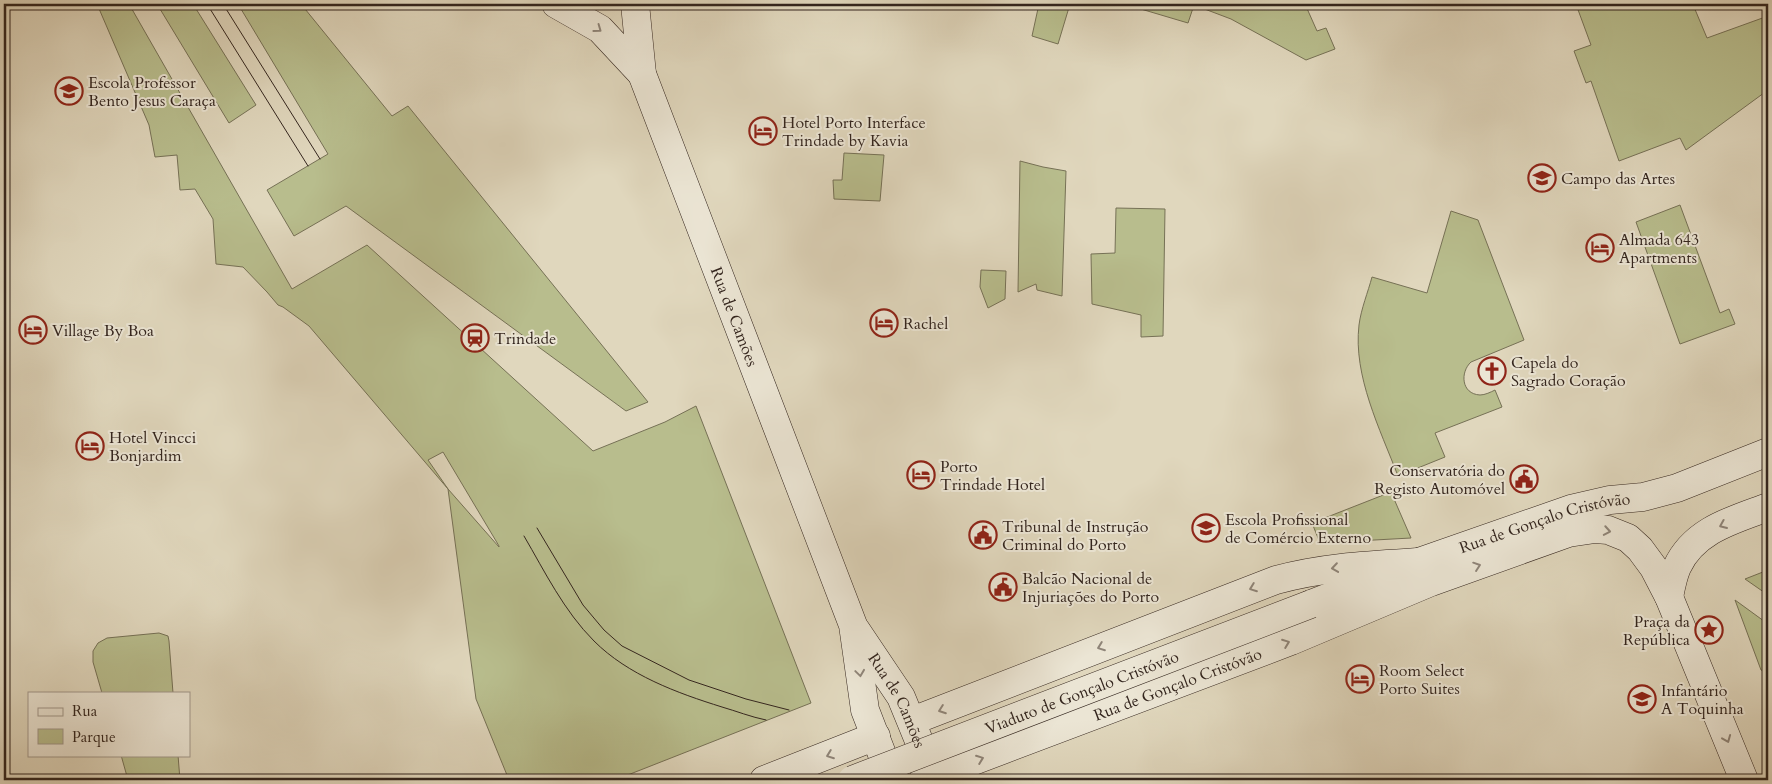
<svg xmlns="http://www.w3.org/2000/svg" width="1772" height="784" viewBox="0 0 1772 784" font-family="Cardo,serif">
<style>
.green{fill:#b8bd8d;stroke:#767156;fill-rule:evenodd}
.lines{fill:none;stroke-linecap:round;stroke-linejoin:round}
.secondary-casing{stroke:#33251e;stroke-width:29}
.secondary{stroke:#ebe5d4;stroke-width:28}
.tram{stroke:#33251e;stroke-width:1}
.secondary-bridge-casing{stroke:#33251e;stroke-width:29;stroke-linecap:butt}
.secondary-bridge{stroke:#ebe5d4;stroke-width:28}
.oneway{stroke:#8f8579}
.labels{text-anchor:middle;stroke-width:4;stroke-linejoin:round;paint-order:stroke}
.poi-label{font-size:16px;fill:#33251e;stroke:#ebe5d4;text-anchor:start}
.street-label{font-size:16px;fill:#33251e;stroke:#ebe5d4}
</style>
<rect width="100%" height="100%" fill="#e0d7bd"/>
<filter id="stains"><feTurbulence type="fractalNoise" baseFrequency=".004" numOctaves="4"/><feColorMatrix values="0 0 0 0 .2 0 0 0 0 .09 0 0 0 0 .02 0 0 0 .5 -.17"/></filter>
<radialGradient id="worn" r=".72"><stop offset=".6" stop-color="#630" stop-opacity="0"/><stop offset="1" stop-color="#630" stop-opacity=".3"/></radialGradient>
<!-- green -->
<g class="green">
<path d="M 97,4 L 129,4 L 292,289 L 367,245 L 593,451 L 665,422 L 696,406 L 811,703 L 615,780 L 509,780 L 476,699 L 448,489 L 309,326 L 283,307 L 278,305 L 267,292 L 243,267 L 216,264 L 213,219 L 195,189 L 180,190 L 177,155 L 155,157 L 149,125 ZM 443,452 L 499,546 L 499,547 L 448,489 L 428,460 Z"/>
<path d="M 157,4 L 193,4 L 256,105 L 229,123 Z"/>
<path d="M 238,4 L 301,4 L 392,116 L 408,106 L 648,402 L 626,411 L 346,206 L 294,236 L 267,190 L 328,154 Z"/>
<path d="M 1039,4 L 1070,4 L 1058,44 L 1032,36 Z"/>
<path d="M 1124,4 L 1305,4 L 1317,31 L 1326,28 L 1335,49 L 1306,60 L 1231,19 L 1194,5 L 1188,23 Z"/>
<path d="M 1585,4 L 1703,4 L 1694,7 L 1707,38 L 1768,16 L 1768,90 L 1686,150 L 1680,138 L 1619,161 L 1591,81 L 1586,83 L 1574,51 L 1591,45 L 1577,7 Z"/>
<path d="M 844,153 L 884,155 L 880,201 L 834,199 L 833,180 L 842,180 Z"/>
<path d="M 1020,161 L 1043,167 L 1066,171 L 1062,296 L 1037,290 L 1036,284 L 1018,292 Z"/>
<path d="M 1680,205 L 1720,313 L 1729,309 L 1735,324 L 1680,344 L 1636,222 Z"/>
<path d="M 1116,208 L 1165,209 L 1163,336 L 1141,337 L 1141,315 L 1092,304 L 1091,254 L 1115,253 Z"/>
<path d="M 1451,211 L 1478,220 L 1524,340 L 1471,362 C 1460,372 1461,394 1480,395 C 1485,395 1491,392 1495,390 L 1502,407 L 1435,433 L 1445,457 L 1398,476 C 1380,429 1353,376 1359,325 C 1361,309 1368,292 1372,277 L 1427,293 Z"/>
<path d="M 981,270 L 1006,271 L 1005,299 L 988,308 L 980,287 Z"/>
<path d="M 1391,492 L 1411,538 L 1320,543 L 1312,523 Z"/>
<path d="M 1768,570 L 1768,595 L 1745,579 Z"/>
<path d="M 1735,600 L 1768,624 L 1768,673 L 1761,670 Z"/>
<path d="M 159,633 L 168,636 L 169,641 L 173,693 L 102,693 L 93,662 L 93,651 L 98,643 L 107,638 Z"/>
<path d="M 121,755 L 178,755 L 180,780 L 128,780 Z"/>
</g>
<g class="lines">
<!-- secondary casing -->
<g class="secondary-casing">
<g id="secondary">
<path d="M 556,4 L 600,29 L 642,74"/>
<path id="s1" d="M 635,4 L 642,74 L 853,625 L 865,710 L 892,780"/>
<path d="M 1669,597 C 1671,587 1673,576 1677,567 C 1694,530 1733,520 1768,507"/>
<path id="s2" d="M 1311,604 L 1419,562 L 1571,509 L 1610,500 L 1643,497 L 1677,488 L 1768,452"/>
<path id="s3" d="M 856,630 L 901,697 L 933,775"/>
<path d="M 912,721 L 1276,580 C 1323,567 1370,565 1419,562"/>
<path d="M 764,780 L 876,736"/>
<path id="s4" d="M 923,780 L 1291,641 L 1431,582 L 1568,533 L 1595,529 L 1608,530 L 1628,538 L 1640,549 L 1654,568 L 1669,597 L 1744,780"/>
</g>
</g>
<!-- secondary -->
<use href="#secondary" class="secondary"/>
<!-- tram -->
<g class="tram">
<path d="M 207,4 L 308,166"/>
<path d="M 223,4 L 320,159"/>
<path d="M 537,528 L 583,605 L 604,630 L 622,646 L 689,680 L 746,699 L 789,710"/>
<path d="M 524,536 C 545,572 564,611 594,641 C 628,675 677,693 722,707 C 736,711 751,717 766,720"/>
</g>
<!-- secondary-bridge casing -->
<g class="secondary-bridge-casing">
<g id="secondary-bridge">
<path id="s5" d="M 852,780 L 1311,604"/>
</g>
</g>
<!-- secondary-bridge -->
<use href="#secondary-bridge" class="secondary-bridge"/>
</g>
<!-- one-way arrows -->
<defs><path id="oneway-chevron" d="M-2-3.5L2.5 0L-2 3.5" fill="none" stroke-width="1.6" stroke-linecap="round" stroke-linejoin="round" transform="scale(1.25)"/></defs>
<g class="oneway">
<use href="#oneway-chevron" transform="translate(598 29) rotate(36)"/>
<use href="#oneway-chevron" transform="translate(1723 525) rotate(157)"/>
<use href="#oneway-chevron" transform="translate(1607 531) rotate(10)"/>
<use href="#oneway-chevron" transform="translate(1477 566) rotate(-19)"/>
<use href="#oneway-chevron" transform="translate(1335 568) rotate(172)"/>
<use href="#oneway-chevron" transform="translate(1253 588) rotate(159)"/>
<use href="#oneway-chevron" transform="translate(1286 643) rotate(-21)"/>
<use href="#oneway-chevron" transform="translate(1101 647) rotate(159)"/>
<use href="#oneway-chevron" transform="translate(860 673) rotate(82)"/>
<use href="#oneway-chevron" transform="translate(942 710) rotate(160)"/>
<use href="#oneway-chevron" transform="translate(1727 739) rotate(68)"/>
<use href="#oneway-chevron" transform="translate(830 755) rotate(159)"/>
<use href="#oneway-chevron" transform="translate(980 759) rotate(-21)"/>
</g>
<!-- icons -->
<defs>
<g id="school-ring" transform="scale(1.4375)"><circle r="9.5" fill="#ebe5d4" stroke="#8f2418" stroke-width="1.5"/><path d="M0-5L7-2L0 1L-7-2ZM-4 1L0 2.5L4 1V4Q0 6-4 4Z" fill="#8f2418"/></g>
<g id="hotel-ring" transform="scale(1.4375)"><circle r="9.5" fill="#ebe5d4" stroke="#8f2418" stroke-width="1.5"/><path d="M-6-4.5h1.5V1H6V5H4.5V3h-9V5H-6ZM-4 0a1.8 1.8 0 1 1 3.6 0ZM.5 0V-2.5h3Q6-2.5 6 0Z" fill="#8f2418"/></g>
<g id="station-ring" transform="scale(1.4375)"><circle r="9.5" fill="#ebe5d4" stroke="#8f2418" stroke-width="1.5"/><path d="M-3-6H3Q5-6 5-4V2Q5 4 3 4L4.5 6H3L1.5 4h-3L-3 6H-4.5L-3 4Q-5 4-5 2V-4Q-5-6-3-6ZM-3.5-4v3h7v-3ZM-3.5 1v1.5H-2V1ZM2 1v1.5H3.5V1Z" fill="#8f2418"/></g>
<g id="church-ring" transform="scale(1.4375)"><circle r="9.5" fill="#ebe5d4" stroke="#8f2418" stroke-width="1.5"/><path d="M-1.2-6h2.4v3.5h3.3v2.4h-3.3V6h-2.4V-.1h-3.3v-2.4h3.3Z" fill="#8f2418"/></g>
<g id="civic-ring" transform="scale(1.4375)"><circle r="9.5" fill="#ebe5d4" stroke="#8f2418" stroke-width="1.5"/><path d="M-.6-6.5H3V-4.5H.6V-3L4-1V1h2V6H-6V1h2V-1L-.6-3ZM-1.2 2.5V6h2.4V2.5Z" fill="#8f2418"/></g>
<g id="sight-ring" transform="scale(1.4375)"><circle r="9.5" fill="#ebe5d4" stroke="#8f2418" stroke-width="1.5"/><path d="M0-6L1.8-2.2L6-1.7L2.9 1.2L3.7 5.4L0 3.3L-3.7 5.4L-2.9 1.2L-6-1.7L-1.8-2.2Z" fill="#8f2418"/></g>
</defs>
<g fill-rule="evenodd">
<use href="#school-ring" x="69" y="91"/>
<use href="#hotel-ring" x="763" y="131"/>
<use href="#school-ring" x="1542" y="178"/>
<use href="#hotel-ring" x="1600" y="248"/>
<use href="#hotel-ring" x="884" y="323"/>
<use href="#hotel-ring" x="33" y="330"/>
<use href="#station-ring" x="475" y="338"/>
<use href="#church-ring" x="1492" y="371"/>
<use href="#hotel-ring" x="90" y="446"/>
<use href="#hotel-ring" x="921" y="475"/>
<use href="#civic-ring" x="1524" y="479"/>
<use href="#school-ring" x="1206" y="528"/>
<use href="#civic-ring" x="983" y="535"/>
<use href="#civic-ring" x="1003" y="587"/>
<use href="#sight-ring" x="1709" y="630"/>
<use href="#hotel-ring" x="1360" y="679"/>
<use href="#school-ring" x="1642" y="699"/>
</g>
<g class="labels">
<!-- poi labels -->
<g class="poi-label">
<text x="88" y="88">Escola Professor<tspan x="88" dy="18">Bento Jesus Caraça</tspan></text>
<text x="782" y="128">Hotel Porto Interface<tspan x="782" dy="18">Trindade by Kavia</tspan></text>
<text x="1561" y="184">Campo das Artes</text>
<text x="1619" y="245">Almada 643<tspan x="1619" dy="18">Apartments</tspan></text>
<text x="903" y="329">Rachel</text>
<text x="52" y="336">Village By Boa</text>
<text x="494" y="344">Trindade</text>
<text x="1511" y="368">Capela do<tspan x="1511" dy="18">Sagrado Coração</tspan></text>
<text x="109" y="443">Hotel Vincci<tspan x="109" dy="18">Bonjardim</tspan></text>
<text x="940" y="472">Porto<tspan x="940" dy="18">Trindade Hotel</tspan></text>
<text x="1505" y="476" text-anchor="end">Conservatória do<tspan x="1505" dy="18">Registo Automóvel</tspan></text>
<text x="1225" y="525">Escola Profissional<tspan x="1225" dy="18">de Comércio Externo</tspan></text>
<text x="1002" y="532">Tribunal de Instrução<tspan x="1002" dy="18">Criminal do Porto</tspan></text>
<text x="1022" y="584">Balcão Nacional de<tspan x="1022" dy="18">Injuriações do Porto</tspan></text>
<text x="1690" y="627" text-anchor="end">Praça da<tspan x="1690" dy="18">República</tspan></text>
<text x="1379" y="676">Room Select<tspan x="1379" dy="18">Porto Suites</tspan></text>
<text x="1661" y="696">Infantário<tspan x="1661" dy="18">A Toquinha</tspan></text>
</g>
<!-- street labels -->
<g class="street-label">
<text dy="6" stroke="none"><textPath href="#s1" startOffset="330">Rua de Camões</textPath></text>
<text dy="6" stroke="none"><textPath href="#s2" startOffset="248">Rua de Gonçalo Cristóvão</textPath></text>
<text dy="6" stroke="none"><textPath href="#s4" startOffset="272">Rua de Gonçalo Cristóvão</textPath></text>
<text dy="6" stroke="none"><textPath href="#s5" startOffset="246">Viaduto de Gonçalo Cristóvão</textPath></text>
<text dy="6" stroke="none"><textPath href="#s3" startOffset="82">Rua de Camões</textPath></text>
</g>
</g>
<!-- margin -->
<rect width="1772" height="784" fill="none" stroke="#e0d7bd" stroke-width="20"/>
<rect x="5" y="5" width="1762" height="774" fill="none" stroke="#33251e" stroke-width="2.5"/>
<rect x="10" y="10" width="1752" height="764" fill="none" stroke="#33251e"/>
<!-- legend -->
<rect x="28" y="692" width="162" height="65" fill="#ebe5d4" stroke="#a1988b"/>
<rect x="38" y="708" width="25" height="8" fill="#ebe5d4" stroke="#a1988b"/>
<text x="72" y="716" font-size="15" fill="#33251e">Rua</text>
<rect x="38" y="729" width="25" height="15" fill="#b8bd8d" stroke="#a1988b"/>
<text x="72" y="742" font-size="15" fill="#33251e">Parque</text>
<rect width="100%" height="100%" filter="url(#stains)"/>
<rect width="100%" height="100%" fill="url(#worn)"/>
</svg>
